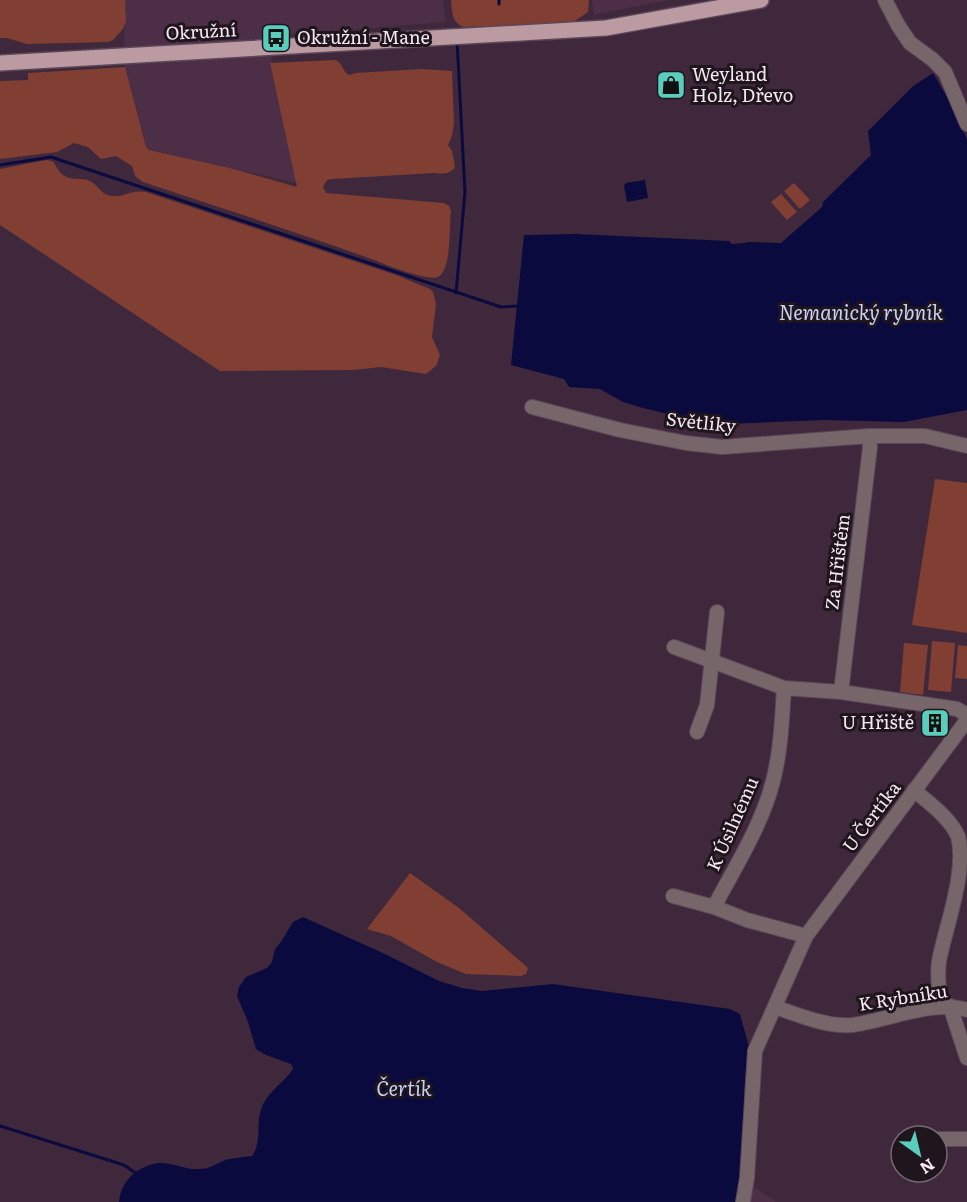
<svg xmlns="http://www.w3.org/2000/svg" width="967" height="1202" viewBox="0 0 967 1202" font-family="Literata,serif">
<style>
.built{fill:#4c2f47}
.green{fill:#803f32}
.water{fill:#0a0a3f}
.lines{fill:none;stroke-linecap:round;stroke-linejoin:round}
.stream{stroke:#0a0a3f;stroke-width:3}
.minor-casing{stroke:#5c4758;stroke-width:16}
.major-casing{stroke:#5c4758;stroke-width:18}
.minor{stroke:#76666a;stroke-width:14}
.major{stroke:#bb9aa2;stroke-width:15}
.labels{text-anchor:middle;stroke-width:6;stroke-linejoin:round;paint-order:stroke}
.street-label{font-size:18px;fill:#f7e7f3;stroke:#1f151d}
.poi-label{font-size:18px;fill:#f7e7f3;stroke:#1f151d;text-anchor:start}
.water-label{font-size:20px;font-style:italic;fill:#c7d1f5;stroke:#1f151d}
</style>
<rect width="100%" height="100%" fill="#3f283b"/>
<!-- built -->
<g class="built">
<path d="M 125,0 L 443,0 L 446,22 L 268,36 L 272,63 L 270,64 L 297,183 L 147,149 L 124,70 Z"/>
<path d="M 592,0 L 668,0 L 594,15 Z"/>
<path d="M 722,1166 L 777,1202 L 716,1202 Z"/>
</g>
<!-- green -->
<g class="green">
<path d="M 0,0 L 125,0 L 126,21 L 123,29 L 113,40 L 108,42 L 27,44 L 7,38 L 0,38 Z"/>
<path d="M 451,0 L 589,0 L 588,12 L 575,21 L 528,25 L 464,27 C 452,23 452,12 451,0 Z"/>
<path d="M 336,60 C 343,64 343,73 350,75 L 356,73 L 421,69 L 452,71 L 454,123 L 452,136 L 448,145 L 452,151 L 455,167 C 449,175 443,174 434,173 L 332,179 L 327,180 L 323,187 L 326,193 L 444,203 L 449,206 L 451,211 C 449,225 452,270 438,277 C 428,281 388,266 377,261 C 300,233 221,208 143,182 L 135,176 L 132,166 L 116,156 L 101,159 L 88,147 L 74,143 L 57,152 L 0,159 L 0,81 L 28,80 L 28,73 L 125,67 L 146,147 L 149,150 L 230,168 L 297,187 L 270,63 Z"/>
<path d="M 46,160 L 52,161 C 56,165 58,171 63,175 C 71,181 81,177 90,181 C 99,186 101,195 112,196 C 127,197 133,188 149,193 L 396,275 L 430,289 L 433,292 L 436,304 L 432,337 L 440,355 L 436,366 L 426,374 L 381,367 L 353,370 L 220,371 L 0,225 L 0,169 Z"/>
<path d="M 794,183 L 810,200 L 800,209 L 784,191 Z"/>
<path d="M 781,194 L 797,212 L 787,220 L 771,202 Z"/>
<path d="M 935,479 L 967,483 L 967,633 L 912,625 Z"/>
<path d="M 932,641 L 955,643 L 951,692 L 928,690 Z"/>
<path d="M 904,643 L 928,645 L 923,695 L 900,692 Z"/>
<path d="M 958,645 L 967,646 L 967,679 L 955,678 Z"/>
<path d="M 410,873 L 459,908 L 528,968 L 526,974 L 521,976 L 466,974 L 437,962 L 391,936 L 367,929 Z"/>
</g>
<!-- water -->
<g class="water">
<path d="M 933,73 L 950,102 L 967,139 L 967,410 L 904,422 L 823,420 L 724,424 L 680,417 L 643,408 L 623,402 L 600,389 L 569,387 L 564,379 L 511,365 L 524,235 L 576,234 L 729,241 L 732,244 L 745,243 L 748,242 L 781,243 L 822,207 L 823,202 L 871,155 L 868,131 L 912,87 Z"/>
<path d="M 645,180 L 648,198 L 627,202 L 624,186 L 626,183 Z"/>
<path d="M 303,917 L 385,954 L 439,981 L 462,988 L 482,991 L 553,984 L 730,1009 L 740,1014 L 749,1047 L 745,1080 L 742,1165 L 738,1202 L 119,1202 C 121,1181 137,1166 158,1163 C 172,1162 186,1170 199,1169 C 211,1169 215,1164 225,1160 C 233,1158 243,1157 252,1156 C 264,1139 253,1120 265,1101 C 272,1089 285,1081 293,1069 L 291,1064 L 266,1055 L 256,1049 L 248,1022 L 237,996 L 239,987 L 246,977 L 267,968 L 272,962 L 275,949 L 281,942 L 293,922 Z"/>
</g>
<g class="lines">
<!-- stream -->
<g class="stream">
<path d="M 499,0 L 499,4"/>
<path d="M 0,165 L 51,157 L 501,307 L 519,306"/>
<path d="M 456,293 L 465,192 L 457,40"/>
<path d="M 0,1126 L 124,1165 L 137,1174"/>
</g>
<!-- minor casing -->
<g class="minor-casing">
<g id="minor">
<path d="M 885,0 L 898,25 L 910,43 L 932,59 L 945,72 L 967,124"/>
<path d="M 532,407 L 620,430 L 686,443 L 722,447 L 869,436 L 925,436 L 967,446"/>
<path d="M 674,647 L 784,688 L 841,692 L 957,709 L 967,715"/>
<path d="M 841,692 L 870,447 L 869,436"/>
<path d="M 697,732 L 707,705 L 717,612"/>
<path d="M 914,790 C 930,804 949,817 958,836 C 967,872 946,925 939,961 C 937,976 939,992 942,1007"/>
<path d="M 673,896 L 714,907 L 747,920 L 806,936"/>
<path d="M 714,907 C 735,867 762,825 773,781 C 781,750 782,719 784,688"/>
<path d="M 950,1006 L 967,1058"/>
<path d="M 775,1007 C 798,1015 827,1027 852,1025 C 885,1021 936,999 967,1010"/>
<path d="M 937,1139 L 967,1139"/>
<path d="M 743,1202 L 747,1178 L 755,1051 L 806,936 L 967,720"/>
</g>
</g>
<!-- major casing -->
<g class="major-casing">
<path id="major" d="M 0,63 L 606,28 L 761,0"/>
</g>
<!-- minor -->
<use href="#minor" class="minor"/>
<!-- major -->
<use href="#major" class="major"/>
</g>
<!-- icons -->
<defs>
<g id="bus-square" transform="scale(1.5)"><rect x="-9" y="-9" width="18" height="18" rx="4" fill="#5acebd" stroke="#1f151d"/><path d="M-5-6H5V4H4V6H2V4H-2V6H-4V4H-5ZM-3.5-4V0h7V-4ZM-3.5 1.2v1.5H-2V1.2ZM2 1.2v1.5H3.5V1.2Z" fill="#111"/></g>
<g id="shop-square" transform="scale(1.5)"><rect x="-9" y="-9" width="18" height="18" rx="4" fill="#5acebd" stroke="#1f151d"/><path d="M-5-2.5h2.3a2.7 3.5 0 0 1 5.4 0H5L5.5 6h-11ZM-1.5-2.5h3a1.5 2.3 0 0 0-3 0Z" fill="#111"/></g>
<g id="building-square" transform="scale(1.5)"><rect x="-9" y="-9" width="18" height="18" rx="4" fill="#5acebd" stroke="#1f151d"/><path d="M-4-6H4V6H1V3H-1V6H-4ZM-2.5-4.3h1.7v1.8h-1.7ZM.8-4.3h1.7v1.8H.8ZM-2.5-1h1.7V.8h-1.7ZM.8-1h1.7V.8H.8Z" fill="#111"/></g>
</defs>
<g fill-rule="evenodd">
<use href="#bus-square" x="276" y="38"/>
<use href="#shop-square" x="671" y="85"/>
<use href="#building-square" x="935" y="723"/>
</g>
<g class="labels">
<!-- street labels -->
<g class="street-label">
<text transform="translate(201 32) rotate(-3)" y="6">Okružní</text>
<text transform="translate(701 423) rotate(6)" y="6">Světlíky</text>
<text transform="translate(838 562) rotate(-83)" y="6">Za Hřištěm</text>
<text transform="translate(872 817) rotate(-53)" y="6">U Čertíka</text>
<text transform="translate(733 824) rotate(-66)" y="6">K Úsilnému</text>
<text transform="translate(903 998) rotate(-9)" y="6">K Rybníku</text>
</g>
<!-- poi labels -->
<g class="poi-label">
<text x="297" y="44">Okružní - Mane</text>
<text x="692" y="81">Weyland<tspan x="692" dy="21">Holz, Dřevo</tspan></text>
<text x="914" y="729" text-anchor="end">U Hřiště</text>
</g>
<!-- water labels -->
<g class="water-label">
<text x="861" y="320">Nemanický rybník</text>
<text x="404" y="1096">Čertík</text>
</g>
</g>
<!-- north arrow -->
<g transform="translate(919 1154) rotate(146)"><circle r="28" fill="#1f151d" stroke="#756973" stroke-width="1.5"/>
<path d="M0-4.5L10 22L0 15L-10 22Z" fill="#5acebd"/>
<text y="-9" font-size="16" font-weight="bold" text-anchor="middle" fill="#f7e7f3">N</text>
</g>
</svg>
